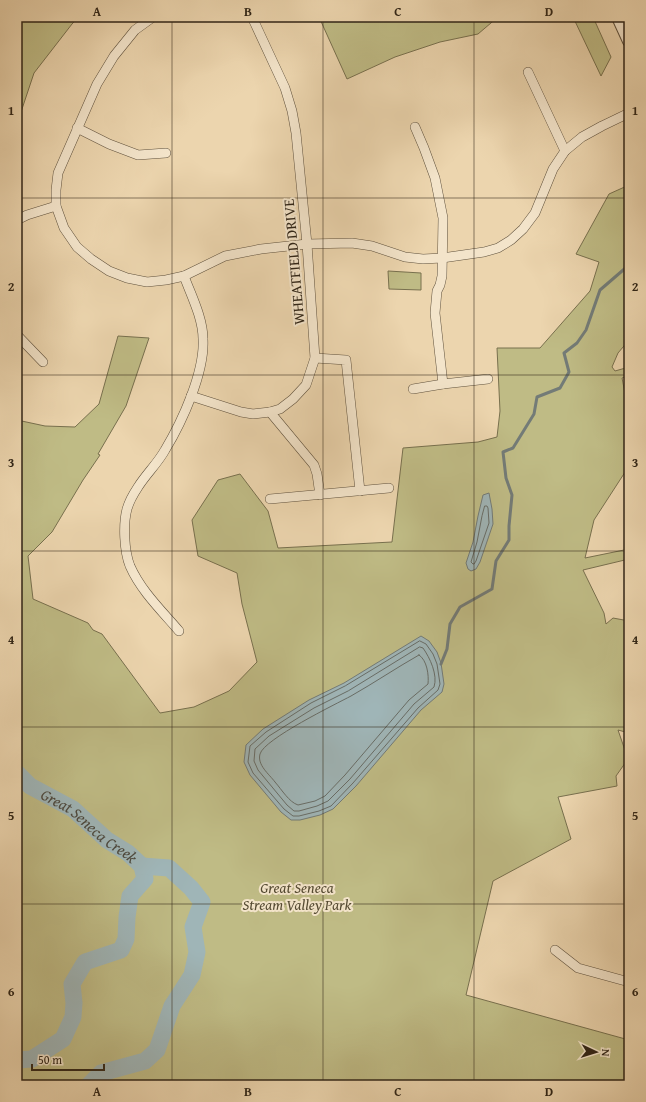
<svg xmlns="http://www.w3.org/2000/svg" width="646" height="1102" viewBox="0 0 646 1102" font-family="'Gentium Book Plus',serif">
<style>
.green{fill:#bfbb85;stroke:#78704e}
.water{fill:#9fb5b7;stroke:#737b77}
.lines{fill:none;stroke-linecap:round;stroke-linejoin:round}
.shore{stroke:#686d67;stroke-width:1}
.stream{stroke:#737b77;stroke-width:3}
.river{stroke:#9fb5b7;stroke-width:17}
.minor-casing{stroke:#5f513d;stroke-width:10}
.tertiary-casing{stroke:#5f513d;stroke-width:14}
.minor{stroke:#f3e4ca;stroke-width:9}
.tertiary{stroke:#f3e4ca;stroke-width:12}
.grid{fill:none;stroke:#302517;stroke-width:1;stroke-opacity:0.55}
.labels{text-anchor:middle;stroke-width:4;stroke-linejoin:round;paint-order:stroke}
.street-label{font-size:15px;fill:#302517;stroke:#f3e4ca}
.park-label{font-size:15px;font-style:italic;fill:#544a32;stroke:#f3e4ca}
.water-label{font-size:16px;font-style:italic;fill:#4c493f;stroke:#f3e4ca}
.neatline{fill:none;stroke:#302517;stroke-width:1.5}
.grid-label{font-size:13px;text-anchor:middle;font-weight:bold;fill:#302517}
</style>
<rect width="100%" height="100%" fill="#ecd5ae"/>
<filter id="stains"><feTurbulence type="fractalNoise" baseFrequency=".005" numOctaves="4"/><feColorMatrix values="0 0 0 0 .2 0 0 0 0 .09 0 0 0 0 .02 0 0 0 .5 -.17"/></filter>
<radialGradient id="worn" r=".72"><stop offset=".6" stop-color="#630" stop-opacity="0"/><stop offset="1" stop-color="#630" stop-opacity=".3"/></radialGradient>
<!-- green -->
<g class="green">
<path d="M 17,17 L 79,17 L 72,24 L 34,73 L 17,124 Z"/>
<path d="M 319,17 L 498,17 L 478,34 L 440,42 L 395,57 L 347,79 Z"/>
<path d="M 573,17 L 593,17 L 611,57 L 601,76 Z"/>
<path d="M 629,185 L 629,340 L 618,353 L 612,367 L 615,371 L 629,367 L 629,376 L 622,378 L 629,414 L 629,466 L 594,520 L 585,558 L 629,549 L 629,559 L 583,570 L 604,613 L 606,624 L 613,618 L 629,621 L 629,733 L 618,730 L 628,759 L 616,776 L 617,786 L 558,797 L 571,839 L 493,881 L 466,995 L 629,1040 L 629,1085 L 17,1085 L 17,420 L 45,426 L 75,427 L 99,404 L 118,336 L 149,338 L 126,406 L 98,454 L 100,455 L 83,480 L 52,532 L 28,556 L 33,599 L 88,623 L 93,630 L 102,634 L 160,713 L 194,707 L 229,691 L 257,662 L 242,604 L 237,573 L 198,556 L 192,520 L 218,480 L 240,474 L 268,511 L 278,548 L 392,542 L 403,448 L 478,442 L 497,437 L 500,411 L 497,348 L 540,348 L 590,291 L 599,262 L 576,254 L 609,194 Z"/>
<path d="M 388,271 L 421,273 L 421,290 L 389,289 Z"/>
</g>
<!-- water -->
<g class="water">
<path d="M 489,493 L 492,509 L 493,524 L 480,562 L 476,569 L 471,571 L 468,569 L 466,563 L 473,542 L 478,516 L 483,495 Z"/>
<path d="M 421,636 L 429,641 L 437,652 L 441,663 L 444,684 L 442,692 L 421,710 L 356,786 L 333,809 L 320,815 L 300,820 L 291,820 L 281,812 L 250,775 L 244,762 L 246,745 L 263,729 L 309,700 L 344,683 Z"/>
</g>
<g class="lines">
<!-- shore -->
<g class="shore">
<path d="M 485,506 L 487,506 L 488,508 L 489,523 L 476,561 L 474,564 L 473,564 L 471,562 L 477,542 L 482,516 Z"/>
<path d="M 420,641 L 426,644 L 433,654 L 437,664 L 440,684 L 438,690 L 418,708 L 353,783 L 331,806 L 319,811 L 299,816 L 293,816 L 284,809 L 253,773 L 248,762 L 250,746 L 266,732 L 311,703 L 345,686 Z"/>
<path d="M 420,647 L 423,648 C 430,658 438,675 434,687 L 414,704 L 350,779 L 328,801 L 317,806 L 299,811 L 294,811 L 287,805 L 258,770 L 254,761 L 255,749 L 269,736 L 314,708 L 348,691 Z"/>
<path d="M 419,655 C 427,660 429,675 428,684 L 409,700 L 345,775 L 325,796 L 315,801 L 298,805 C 289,802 282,790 275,782 C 269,774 257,765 260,754 C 264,739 336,704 351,696 C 374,683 396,668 419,655 Z"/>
</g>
<!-- stream -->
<path class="stream" d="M 441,664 L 447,649 L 450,624 L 460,607 L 492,589 L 496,561 L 509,540 L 509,526 L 512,495 L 506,478 L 503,452 L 513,448 L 534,414 L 537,397 L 560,388 L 569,372 L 564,353 L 577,343 L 586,330 L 600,290 L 629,265"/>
<!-- river -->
<g class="river">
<path id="s1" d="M 17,773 L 30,786 L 73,809 L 107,840 L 128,853 L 142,866 L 145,879 L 130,896 L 127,917 L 126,939 L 121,950 L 85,962 L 72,984 L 74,1003 L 73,1017 L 63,1039 L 32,1059 L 17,1060"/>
<path d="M 89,1085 L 101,1073 L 145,1061 L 157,1050 L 172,1006 L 192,975 L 197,952 L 193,927 L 202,902 L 191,888 L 169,868 L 142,866"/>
</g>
<!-- minor casing -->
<g class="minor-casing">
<g id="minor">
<path d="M 153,17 L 135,30 L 114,56 L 97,84 L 58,173 L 56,190 L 56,206 L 64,228 L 77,247 L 91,259 L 109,271 L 127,278 L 147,282 L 166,280 L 184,276 L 225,256 L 261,249 L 307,244 L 352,243 L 372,246 L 405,257 L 423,259 L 442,258 L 484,252 L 498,248 L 511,240 L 523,229 L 535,213 L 553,169 L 565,151 L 582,137 L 602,126 L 629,113"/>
<path d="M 528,72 L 565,151"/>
<path d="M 415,127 L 424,148 L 435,178 L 443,218 L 442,276 L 440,285 L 437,291 L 435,313 L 443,384"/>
<path d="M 77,128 L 109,144 L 138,155 L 166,153"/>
<path d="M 17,220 L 27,215 L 56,206"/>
<path d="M 17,335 L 43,362"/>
<path d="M 315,358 L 346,360 L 360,491"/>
<path d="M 413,389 L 443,384 L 488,379"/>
<path d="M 191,396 L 241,412 L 253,414 L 270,412 L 280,409 L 293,399 L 306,385 L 315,358 L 307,244 L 296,133 L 292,111 L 285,88 L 252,17"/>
<path d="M 270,412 L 314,465 L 317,474 L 320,495"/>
<path d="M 270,499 L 389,488"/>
<path d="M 179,631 C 162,611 141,591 130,566 C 124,551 123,524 127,509 C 129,502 134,493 138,487 C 146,474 158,463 165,450 C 182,422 205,372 203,339 C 203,318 191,295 184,276"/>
<path d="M 555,950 L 578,968 L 629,982"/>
</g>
</g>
<!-- tertiary casing -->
<g class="tertiary-casing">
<path id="tertiary" d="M 618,17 L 629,41"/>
</g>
<!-- minor -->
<use href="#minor" class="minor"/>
<!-- tertiary -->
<use href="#tertiary" class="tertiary"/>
</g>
<!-- grid -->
<path class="grid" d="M 172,17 L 172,1085M 323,17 L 323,1085M 474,17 L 474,1085M 17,198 L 629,198M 17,375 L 629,375M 17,551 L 629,551M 17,727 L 629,727M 17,904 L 629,904"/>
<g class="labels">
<!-- street labels -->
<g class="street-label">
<text transform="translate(294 262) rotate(-95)" y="5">WHEATFIELD DRIVE</text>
</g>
<!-- park labels -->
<g class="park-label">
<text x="297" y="893">Great Seneca<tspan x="297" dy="17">Stream Valley Park</tspan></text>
</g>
<!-- water labels -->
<g class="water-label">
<text dy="6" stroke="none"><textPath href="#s1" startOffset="90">Great Seneca Creek</textPath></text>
</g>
</g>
<!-- margin -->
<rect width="646" height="1102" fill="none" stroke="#ecd5ae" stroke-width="44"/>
<!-- north arrow -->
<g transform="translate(596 1052) rotate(94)" stroke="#f3e4ca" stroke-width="3" paint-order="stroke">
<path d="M0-3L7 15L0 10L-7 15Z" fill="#302517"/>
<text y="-6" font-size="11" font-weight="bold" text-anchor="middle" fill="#302517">N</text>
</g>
<!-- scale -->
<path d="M32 1064v6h72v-6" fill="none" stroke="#302517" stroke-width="2"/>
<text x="38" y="1064" font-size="12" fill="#302517" stroke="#f3e4ca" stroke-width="3" paint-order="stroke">50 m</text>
<rect x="22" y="22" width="602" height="1058" class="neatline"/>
<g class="grid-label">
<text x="97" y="16">A</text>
<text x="248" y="16">B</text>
<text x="398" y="16">C</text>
<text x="549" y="16">D</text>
<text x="11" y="115">1</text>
<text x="635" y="115">1</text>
<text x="11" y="291">2</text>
<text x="635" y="291">2</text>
<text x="11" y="467">3</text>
<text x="635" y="467">3</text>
<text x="11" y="644">4</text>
<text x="635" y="644">4</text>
<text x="11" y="820">5</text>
<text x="635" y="820">5</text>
<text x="11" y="996">6</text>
<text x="635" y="996">6</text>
<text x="97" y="1096">A</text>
<text x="248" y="1096">B</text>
<text x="398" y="1096">C</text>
<text x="549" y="1096">D</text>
</g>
<rect width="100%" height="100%" filter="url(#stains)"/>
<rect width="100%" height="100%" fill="url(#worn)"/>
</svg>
